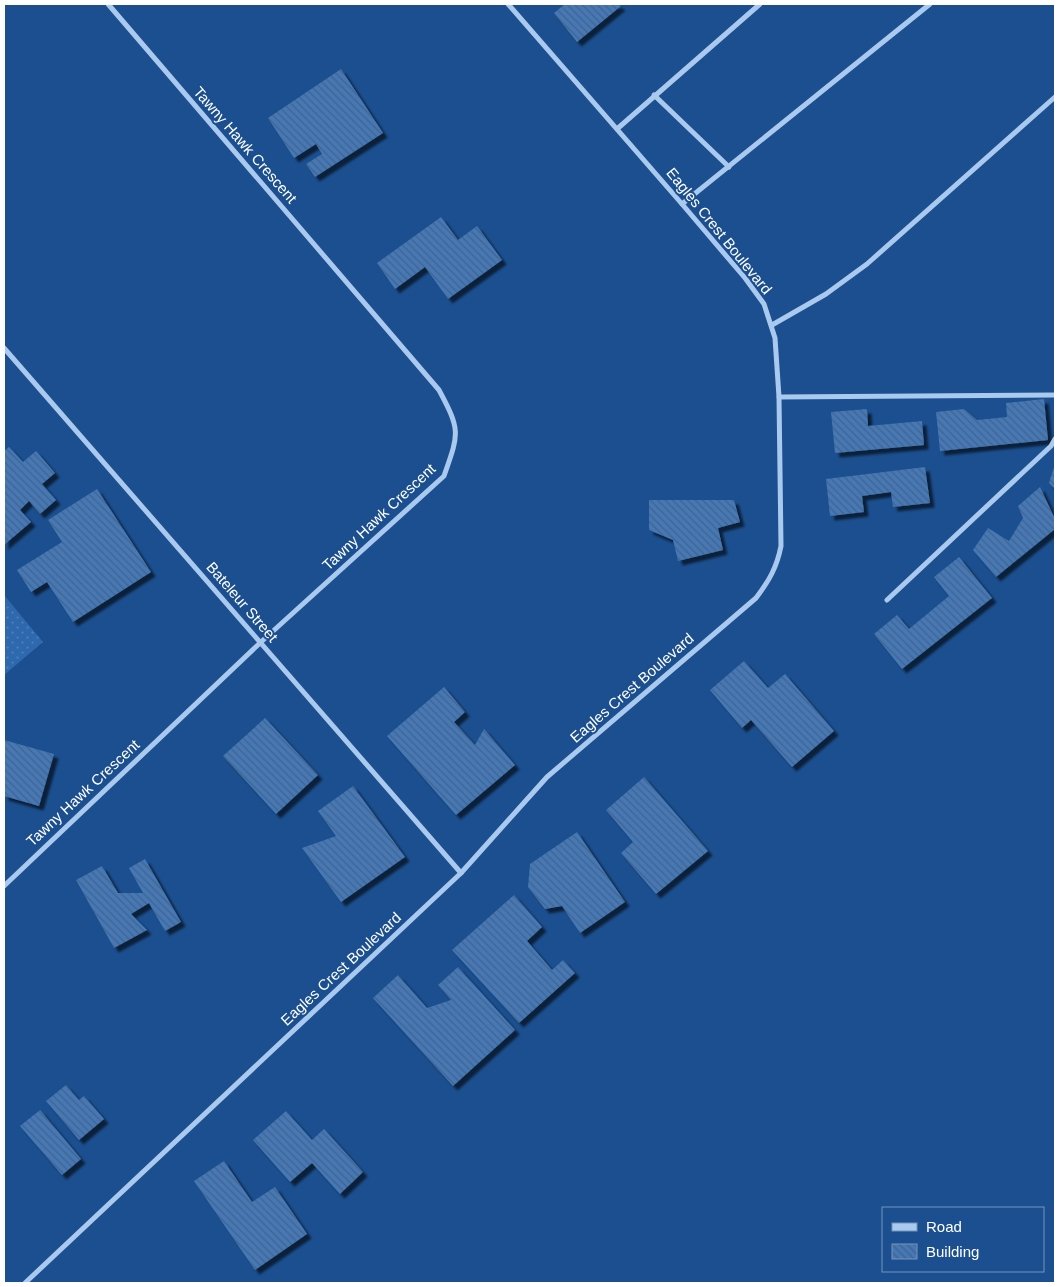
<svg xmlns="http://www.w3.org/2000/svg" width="1059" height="1287" viewBox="0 0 1059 1287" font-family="Helvetica,sans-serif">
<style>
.park{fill:url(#park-dots)}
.building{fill:url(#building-back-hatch);filter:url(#shadow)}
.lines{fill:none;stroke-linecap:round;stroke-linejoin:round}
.street{stroke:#a9c9ee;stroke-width:5}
.labels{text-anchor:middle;stroke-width:4;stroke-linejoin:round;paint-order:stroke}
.street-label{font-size:15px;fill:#fff;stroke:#1b4f8f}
</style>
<defs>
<pattern id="park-dots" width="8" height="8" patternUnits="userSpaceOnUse" patternTransform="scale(1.25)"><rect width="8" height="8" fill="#2e69ad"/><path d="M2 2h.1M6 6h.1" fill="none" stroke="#4d80b9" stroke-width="1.8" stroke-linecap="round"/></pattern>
<pattern id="building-back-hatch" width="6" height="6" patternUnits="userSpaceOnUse" patternTransform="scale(1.25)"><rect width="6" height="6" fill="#4478b7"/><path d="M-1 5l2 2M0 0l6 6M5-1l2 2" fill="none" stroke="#486282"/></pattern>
<filter id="shadow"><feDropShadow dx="4.5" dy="4.5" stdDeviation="1" flood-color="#0009"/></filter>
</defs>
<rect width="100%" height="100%" fill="#1b4f8f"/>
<!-- park -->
<path class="park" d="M 4,595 L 43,642 L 4,675 Z"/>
<!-- building -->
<g class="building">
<path d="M 565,4 L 618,4 L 621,6 L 577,42 L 554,13 Z"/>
<path d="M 341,69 L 383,133 L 315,177 L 306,164 L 322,154 L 316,144 L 294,158 L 268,118 Z"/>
<path d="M 441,217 L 458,240 L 477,226 L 502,260 L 448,299 L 425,267 L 395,289 L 377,263 Z"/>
<path d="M 1044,399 L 1048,440 L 940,451 L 936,412 L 964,409 L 977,420 L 1007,417 L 1006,403 Z"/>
<path d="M 867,409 L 868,426 L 922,421 L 924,445 L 835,453 L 831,412 Z"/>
<path d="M 9,447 L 23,462 L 36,451 L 55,473 L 42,484 L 56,500 L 40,514 L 29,501 L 20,510 L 31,522 L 4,545 L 4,451 Z"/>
<path d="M 1055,464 L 1055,489 L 1049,483 Z"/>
<path d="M 925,467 L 930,503 L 893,507 L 891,492 L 862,496 L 864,512 L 830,516 L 826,479 Z"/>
<path d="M 1040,487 L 1055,519 L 1055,529 L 996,577 L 973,550 L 988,528 L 1009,541 L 1023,518 L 1018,506 Z"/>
<path d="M 97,489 L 151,572 L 73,622 L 47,582 L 31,592 L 17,570 L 62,542 L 48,520 Z"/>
<path d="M 649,500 L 734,500 L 740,522 L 718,528 L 723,550 L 678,561 L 673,540 L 649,530 Z"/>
<path d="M 959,557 L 992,598 L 902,669 L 874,634 L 897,615 L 909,629 L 949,596 L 934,577 Z"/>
<path d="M 744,661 L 768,688 L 785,674 L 834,731 L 792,767 L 751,720 L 742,728 L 710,690 Z"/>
<path d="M 444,687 L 465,712 L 454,722 L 475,745 L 484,729 L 515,765 L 456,815 L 387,736 Z"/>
<path d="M 265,718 L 318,775 L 276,814 L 223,756 Z"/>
<path d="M 4,740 L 54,754 L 39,806 L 4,796 Z"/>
<path d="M 644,777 L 708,851 L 656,894 L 621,853 L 633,842 L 606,810 Z"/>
<path d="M 353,786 L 405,857 L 341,902 L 302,848 L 336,836 L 318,811 Z"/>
<path d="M 577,832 L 625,902 L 580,933 L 562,906 L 545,909 L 528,887 L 530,864 Z"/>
<path d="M 145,859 L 181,922 L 165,931 L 149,903 L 131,914 L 147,930 L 114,948 L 76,880 L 102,866 L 118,893 L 143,893 L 129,868 Z"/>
<path d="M 514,895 L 542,927 L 527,941 L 552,970 L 563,960 L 575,973 L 519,1023 L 452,950 Z"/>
<path d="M 458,967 L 515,1030 L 453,1086 L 373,998 L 398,975 L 427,1008 L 451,1000 L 438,985 Z"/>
<path d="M 66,1085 L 79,1100 L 84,1096 L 104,1119 L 79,1140 L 46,1101 Z"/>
<path d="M 40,1110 L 81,1159 L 62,1175 L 20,1126 Z"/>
<path d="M 286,1111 L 312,1140 L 324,1129 L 363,1172 L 340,1194 L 312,1163 L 290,1182 L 253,1140 Z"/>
<path d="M 224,1161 L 252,1202 L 275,1187 L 307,1234 L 255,1270 L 194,1181 Z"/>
</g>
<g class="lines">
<!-- street -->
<g class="street">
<path d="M 654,95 L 729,167"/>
<path d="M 617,129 L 760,4"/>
<path d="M 682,204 L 930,4"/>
<path d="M 772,325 L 826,294 L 867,264 L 1055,97"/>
<path d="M 4,348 L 461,873"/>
<path d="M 779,397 L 1055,395"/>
<path d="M 887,600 L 1051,446 L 1055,439"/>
<path d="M 4,886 L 261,642 L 444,476 C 459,433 461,431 439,390 L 108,4"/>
<path d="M 25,1283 L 461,873 L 547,777 L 756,598 C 769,581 777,567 781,546 L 779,397 L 775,338 L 764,304 L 745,278 L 682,204 L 508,4"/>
</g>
</g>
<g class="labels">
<!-- street labels -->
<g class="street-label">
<text transform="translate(245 145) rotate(49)" y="5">Tawny Hawk Crescent</text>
<text transform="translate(719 231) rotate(51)" y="5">Eagles Crest Boulevard</text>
<text transform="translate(379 517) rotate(-43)" y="5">Tawny Hawk Crescent</text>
<text transform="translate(242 602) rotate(49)" y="5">Bateleur Street</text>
<text transform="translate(632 688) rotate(-41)" y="5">Eagles Crest Boulevard</text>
<text transform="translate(83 793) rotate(-43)" y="5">Tawny Hawk Crescent</text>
<text transform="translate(341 969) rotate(-43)" y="5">Eagles Crest Boulevard</text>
</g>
</g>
<!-- border -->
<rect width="1059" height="1287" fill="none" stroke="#ffffff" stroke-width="10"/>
<!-- legend -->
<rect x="882" y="1207" width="162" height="65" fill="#1b4f8f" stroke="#7695bc"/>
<rect x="892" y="1223" width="25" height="8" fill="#a9c9ee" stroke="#7695bc"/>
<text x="926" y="1232" font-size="15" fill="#ffffff">Road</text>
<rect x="892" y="1244" width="25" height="15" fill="url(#building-back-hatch)" stroke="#7695bc"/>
<text x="926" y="1257" font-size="15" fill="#ffffff">Building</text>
</svg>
